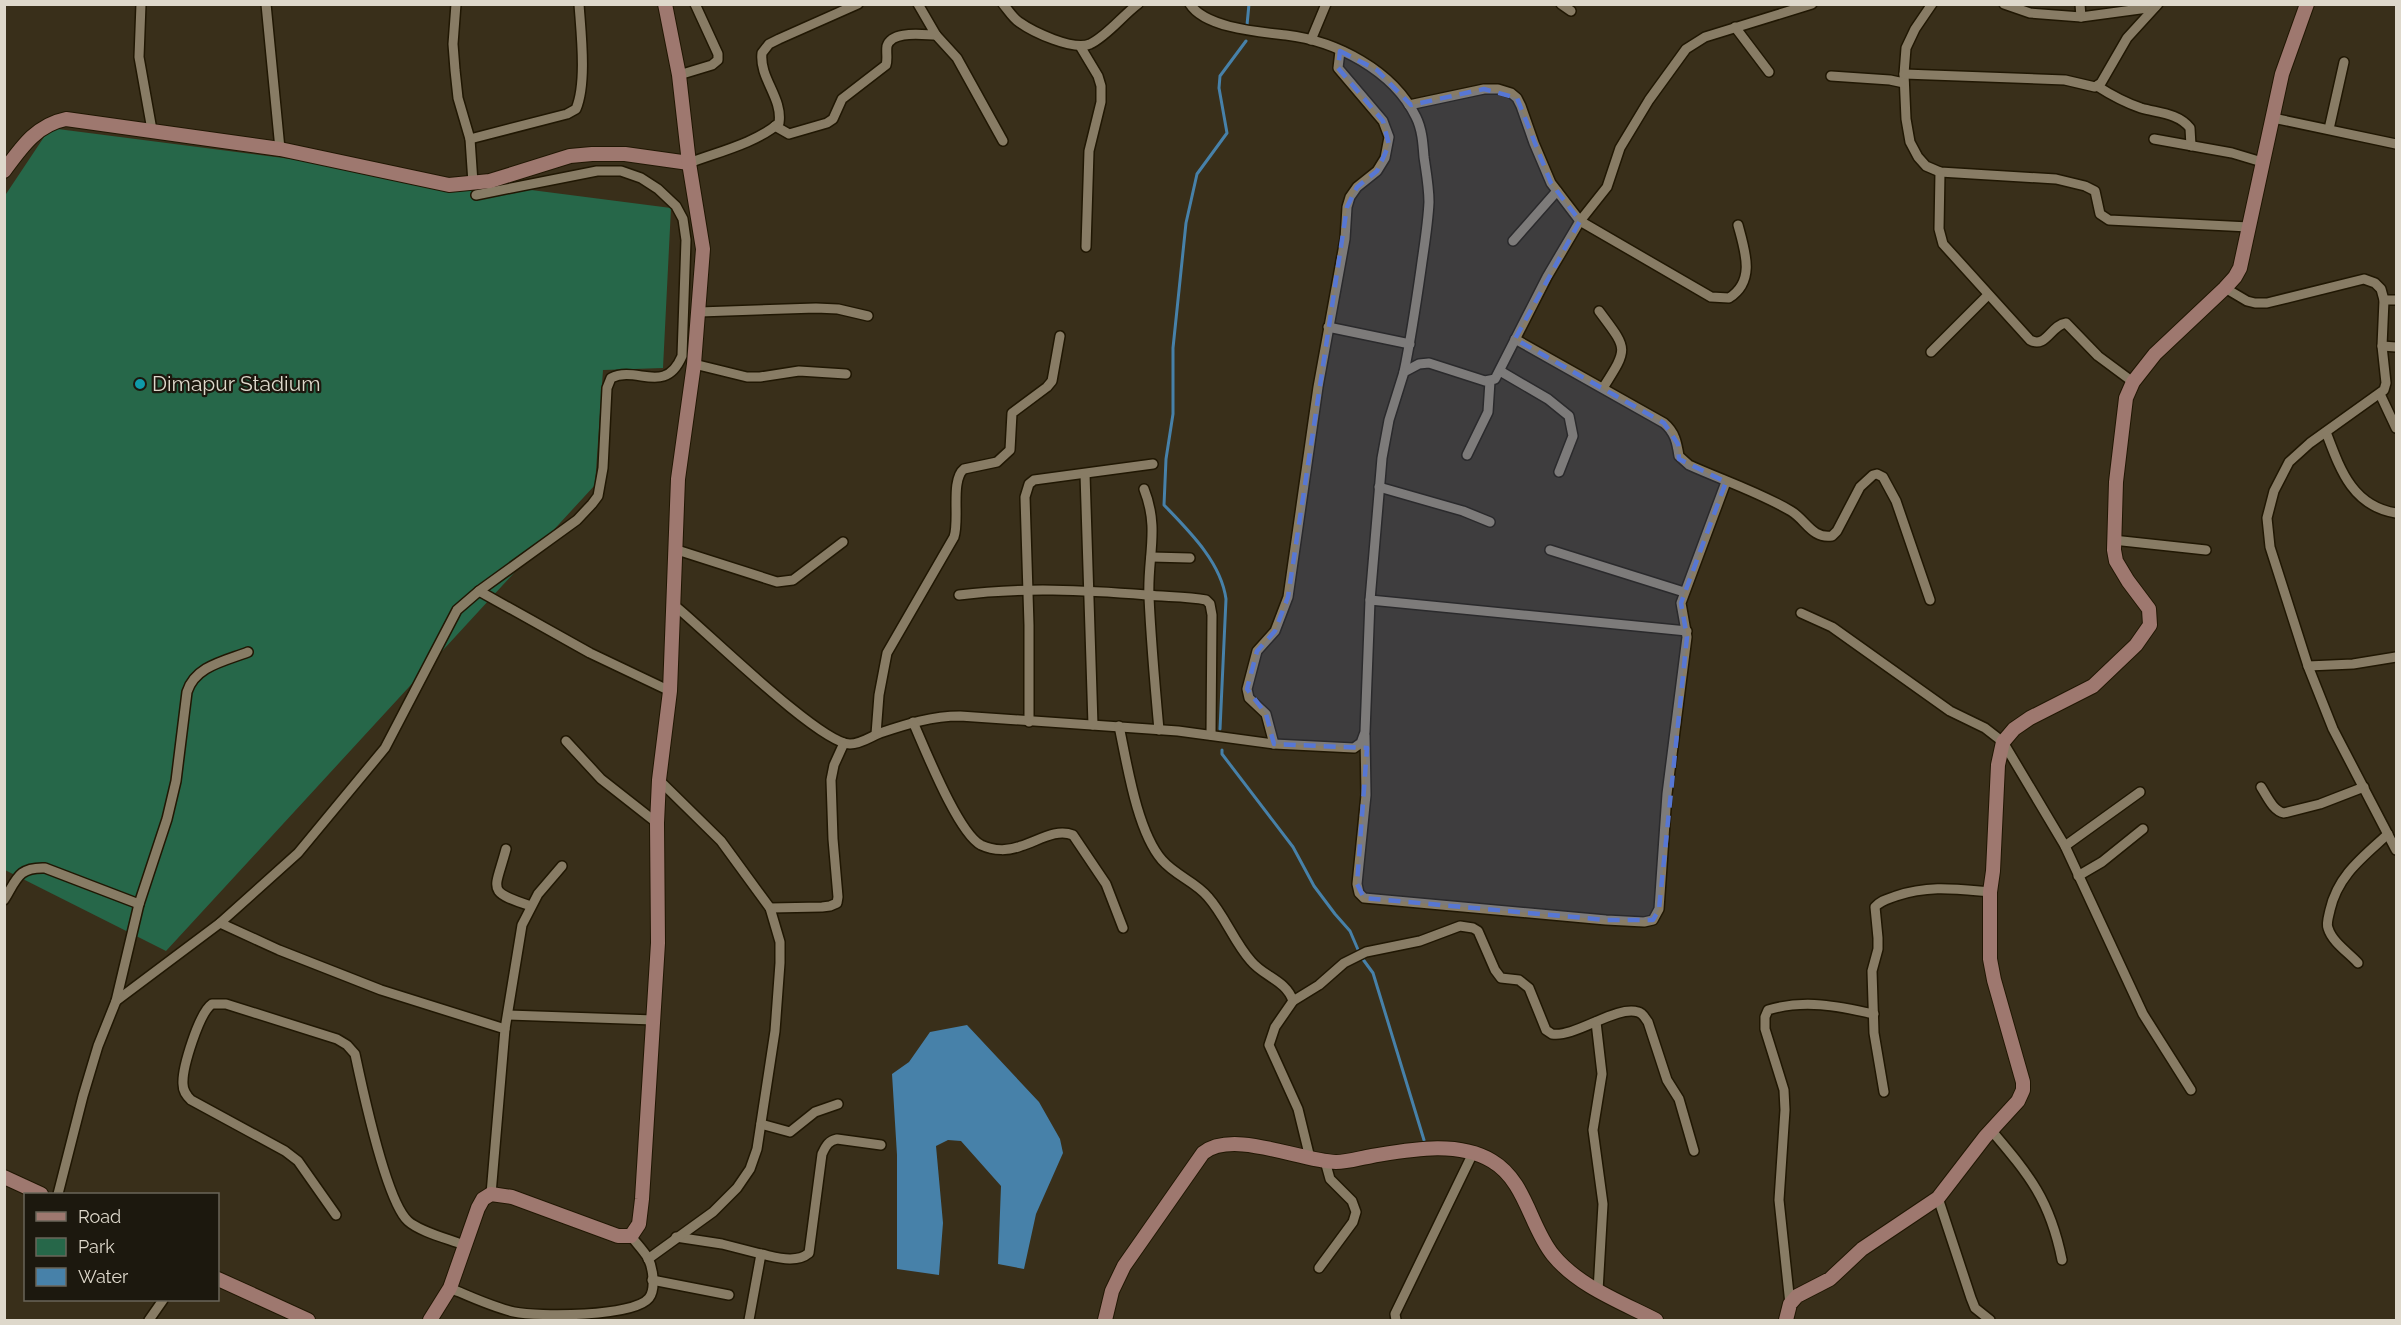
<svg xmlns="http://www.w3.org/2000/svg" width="2401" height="1325" viewBox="0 0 2401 1325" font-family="Raleway,sans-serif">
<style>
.green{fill:#266749}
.water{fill:#4781a9}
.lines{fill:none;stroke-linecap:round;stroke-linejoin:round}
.stream{stroke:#4781a9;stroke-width:3}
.street-casing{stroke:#201703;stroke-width:12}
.secondary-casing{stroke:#201703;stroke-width:16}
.street{stroke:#887c65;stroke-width:9}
.secondary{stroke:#9e786f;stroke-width:14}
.marked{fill:#5777d4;fill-opacity:0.2;stroke:#5777d4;stroke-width:4.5;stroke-dasharray:12 8;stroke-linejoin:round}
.culture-dot{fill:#0f9aa8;stroke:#1c180e;stroke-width:2}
.labels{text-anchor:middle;stroke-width:4.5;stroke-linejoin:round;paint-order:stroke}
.poi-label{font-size:21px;fill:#ded8cb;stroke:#1c180e;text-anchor:start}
</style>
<rect width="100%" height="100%" fill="#392f1a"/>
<!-- green -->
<path class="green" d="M 50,128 L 671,208 L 663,368 L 603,370 L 595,485 L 166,951 L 5,870 L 4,197 Z"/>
<!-- water -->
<path class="water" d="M 967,1025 L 1039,1102 L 1060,1139 L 1063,1153 L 1036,1214 L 1024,1269 L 998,1264 L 1001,1186 L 961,1141 L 948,1140 L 936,1146 L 943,1223 L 939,1275 L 897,1269 L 897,1155 L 892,1074 L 909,1062 L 930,1032 Z"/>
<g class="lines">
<!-- stream -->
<g class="stream">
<path d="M 1247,25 L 1249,4"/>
<path d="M 1220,729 L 1226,599 C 1221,562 1189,531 1164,505 L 1166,459 L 1173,414 L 1173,348 L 1186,223 L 1197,174 L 1227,133 L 1219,88 L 1220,76 L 1246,41"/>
<path d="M 1222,750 L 1222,754 L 1293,847 L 1314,886 L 1335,914 L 1350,931 L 1359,952"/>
<path d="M 1362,958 L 1373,973 L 1424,1140"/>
</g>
<!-- street casing -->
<g class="street-casing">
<g id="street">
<path d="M 141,4 L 139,57 L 152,130"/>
<path d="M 266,4 L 280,149"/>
<path d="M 456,4 L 453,44 L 455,70 L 458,98 L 470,139 L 473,183"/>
<path d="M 1003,4 C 1008,10 1013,18 1019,22 C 1033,32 1073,51 1090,44 C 1107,36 1122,16 1138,4"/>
<path d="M 1190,4 C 1205,28 1260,32 1286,35 C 1336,41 1393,70 1416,117 C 1422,129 1423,143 1424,157 C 1426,171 1429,187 1429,202 C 1428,224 1424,247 1421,269 C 1416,304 1411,338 1404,372"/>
<path d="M 1561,4 L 1571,11"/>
<path d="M 1932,4 L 1915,29 L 1906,48 L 1904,74 L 1906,119 L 1910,142 L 1918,157 L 1926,166 L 1940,172 L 2056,179 L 2085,186 L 2095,191 L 2100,214 L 2109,220 L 2249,227"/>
<path d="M 2004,4 L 2030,13 L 2081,17 L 2155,7"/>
<path d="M 2080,4 L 2081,17"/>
<path d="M 1735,27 L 1769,72"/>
<path d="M 936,35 L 957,58 L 1003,141"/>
<path d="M 1311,40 L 1326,4"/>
<path d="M 1080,46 L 1098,76 L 1101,86 L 1101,102 L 1089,151 L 1086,247"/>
<path d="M 1904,74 L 2065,80 L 2095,87 L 2101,83 L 2127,38 L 2158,4"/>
<path d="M 679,75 L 712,65 L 718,60 L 718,54 L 695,4"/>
<path d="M 1831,76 L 1890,80 L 1904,83"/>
<path d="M 2097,86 C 2111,95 2126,103 2141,108 C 2158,113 2178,113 2190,128 L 2191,146"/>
<path d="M 1409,105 L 1484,89 L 1498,89 L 1511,93 L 1517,98 L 1521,106 L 1534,143 L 1551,183 L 1580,221 L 1711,297 L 1729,298 C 1756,281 1745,251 1738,225"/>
<path d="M 2273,118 L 2396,144"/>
<path d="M 775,126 L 789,134 L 827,123 L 833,119 L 842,99 L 886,65 C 888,59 886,53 887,46 C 892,30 923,35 936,35 L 918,4"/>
<path d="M 2329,129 L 2344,62"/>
<path d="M 470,139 L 567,114 L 576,109 C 587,83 581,33 579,4"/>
<path d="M 2154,139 L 2232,153 L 2262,162"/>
<path d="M 689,163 C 718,152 756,143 779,123 C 783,98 759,78 762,53 L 769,44 L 779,39 L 858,4"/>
<path d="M 1940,172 L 1939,229 L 1943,244 L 2030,340 C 2046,349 2051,325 2066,323 L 2098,356 L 2133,382"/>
<path d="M 1513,241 L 1557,191"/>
<path d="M 2225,288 L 2247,301 L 2255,303 L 2267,303 L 2364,279 L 2375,283 L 2381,289 L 2384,300 L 2382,346 L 2386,383 L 2384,390 L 2310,443 L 2289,462 L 2274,491 L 2267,518 L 2270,547 L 2308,666 L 2333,729 L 2396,850"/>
<path d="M 2384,300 L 2396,300"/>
<path d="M 1599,311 C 1628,350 1629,347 1603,388"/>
<path d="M 699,312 L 816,308 L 838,309 L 868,316"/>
<path d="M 1328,327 L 1410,344"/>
<path d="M 1515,339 L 1664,423 C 1675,432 1677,443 1679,456 L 1689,465 C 1722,480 1759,492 1791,511 C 1806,520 1812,539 1832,536 L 1837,531 L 1860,487 L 1873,475 L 1877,474 L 1883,477 L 1896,501 L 1930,600"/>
<path d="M 2382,346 L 2396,347"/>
<path d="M 1931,352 L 1988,295"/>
<path d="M 694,364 L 747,377 L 760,377 L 799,371 L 846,374"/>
<path d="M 1500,371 L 1548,399 L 1569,416 L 1573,436 L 1559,472"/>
<path d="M 2380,394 L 2396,428"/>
<path d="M 2326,432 C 2340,469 2352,506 2396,513"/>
<path d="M 1467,455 L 1488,412 L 1490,381"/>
<path d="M 1085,474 L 1093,725"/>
<path d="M 1379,487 L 1463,511 L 1490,522"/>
<path d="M 1144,489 C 1160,529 1147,557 1149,597 C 1151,642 1155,686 1159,730"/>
<path d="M 2113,540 L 2206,550"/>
<path d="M 674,549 L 777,582 L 793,580 L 843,542"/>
<path d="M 1550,550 L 1684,592"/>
<path d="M 1151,557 L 1190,558"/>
<path d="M 479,591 L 590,653 L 670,691"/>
<path d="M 959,595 C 1022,587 1084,590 1147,595 C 1166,597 1187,596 1206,600 L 1210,604 L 1212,615 L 1211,735"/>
<path d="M 1370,600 L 1687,631"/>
<path d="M 674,605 C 704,629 820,744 850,744 C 861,744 870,737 880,733 C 907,724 932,716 960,716 L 1178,731 L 1274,744 L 1354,748 L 1361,743 L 1365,732 L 1370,600 L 1382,458 L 1389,420 L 1404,372 L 1419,364 L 1429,363 L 1485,381 L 1495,379 L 1547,277 L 1580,221 L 1607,187 L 1620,148 L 1649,100 L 1686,49 L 1705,37 L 1812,4"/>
<path d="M 1801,613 L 1832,627 L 1950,711 L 1985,728 L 2003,742 L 2065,846 L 2143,1014 L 2191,1090"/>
<path d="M 2308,666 L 2353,664 L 2396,657"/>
<path d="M 913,722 C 925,749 958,833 981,845 C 994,851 1009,851 1021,846 C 1038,841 1056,828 1073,835 L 1106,884 L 1123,928"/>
<path d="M 1029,722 L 1029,625 L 1025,497 L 1029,484 L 1034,480 L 1153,464"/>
<path d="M 1119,726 C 1127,764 1137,831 1162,860 C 1176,876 1196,882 1208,897 C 1225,916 1234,942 1251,961 C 1264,977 1286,980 1293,1001"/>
<path d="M 876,734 L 879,695 L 887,653 L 954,537 C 960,520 950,480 964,469 L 997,462 L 1010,450 L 1012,413 L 1047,387 L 1052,381 L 1060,336"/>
<path d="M 1365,735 L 1366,795 L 1357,884 L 1359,893 L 1364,898 L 1606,920 L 1644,922 L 1653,920 L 1659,909 L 1667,794 L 1687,637 L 1681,603 L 1726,482"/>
<path d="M 566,741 L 601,779 L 657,823"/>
<path d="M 1274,744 L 1266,714 L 1249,698 L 1247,689 L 1257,651 L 1275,631 L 1288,597 L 1318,387 L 1345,239 L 1347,207 L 1350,197 L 1357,187 L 1377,171 L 1385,158 L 1389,137 L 1383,121 L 1338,68 L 1340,51"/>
<path d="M 2261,787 C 2267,796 2273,811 2284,813 L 2320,804 L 2364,787"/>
<path d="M 2065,846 L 2140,792"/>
<path d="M 506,849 C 495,891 485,891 531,906"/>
<path d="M 2078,876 L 2102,862 L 2143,829"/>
<path d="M 4,900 C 17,879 18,867 45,868 L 139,904"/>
<path d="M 770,908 L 822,907 L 830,906 L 837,903 L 838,897 L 833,839 L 831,780 L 834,765 L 844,743"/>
<path d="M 220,923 L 298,853 L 385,748 L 457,610 L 479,591 L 577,520 L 592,504 L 598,496 L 603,468 L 607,388 L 611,378 C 637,365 665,396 682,356 L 686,240 L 683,219 L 676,206 L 658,189 L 641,178 L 621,171 L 597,171 L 476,195"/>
<path d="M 2358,963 C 2349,953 2332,942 2328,928 C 2326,923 2329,915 2330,910 C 2338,875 2363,857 2388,834"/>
<path d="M 116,1001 L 220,923 L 279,950 L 381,990 L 505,1029 L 491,1194"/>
<path d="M 508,1015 L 654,1020"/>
<path d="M 1596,1022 L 1602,1074 L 1593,1130 L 1603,1204 L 1598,1291"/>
<path d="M 505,1029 L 522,925 L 538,894 L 562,866"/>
<path d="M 1884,1092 L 1874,1033 L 1872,971 L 1878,949 L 1878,938 L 1875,907 C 1881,900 1888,899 1896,896 C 1929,885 1955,889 1990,892"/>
<path d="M 761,1124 L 790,1132 L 815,1112 L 838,1104"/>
<path d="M 1991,1130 C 2030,1176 2050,1200 2062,1260"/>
<path d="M 1310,1158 L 1298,1109 L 1269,1045 L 1275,1027 L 1293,1001 L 1319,985 L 1344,963 L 1366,952 L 1420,941 L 1460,926 L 1473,928 L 1478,931 L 1495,970 L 1501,978 L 1519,980 L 1529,988 L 1546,1030 L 1552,1034 C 1575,1038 1616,1005 1638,1012 C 1643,1013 1645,1018 1648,1022 L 1667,1080 L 1679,1099 L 1694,1151"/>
<path d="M 58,1194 L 83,1096 L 98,1046 L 116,1001 L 139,904 L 167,819 L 176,781 L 187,692 C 195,666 225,661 248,652"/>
<path d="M 1938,1198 L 1971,1298 L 1975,1308 L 1990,1320"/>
<path d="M 336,1215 L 298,1161 L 285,1151 L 191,1100 C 186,1095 183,1091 183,1084 C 182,1068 199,1013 212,1004 L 226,1004 L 337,1039 L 347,1045 L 355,1054 C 362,1087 386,1201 408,1221 C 420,1232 449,1239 464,1245"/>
<path d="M 676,1237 L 722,1244 L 761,1254"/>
<path d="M 648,1259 L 713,1212 L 737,1188 L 750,1169 L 757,1149 L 775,1031 L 780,963 L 780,942 L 770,908 L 721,841 L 659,780"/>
<path d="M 1319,1268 L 1353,1222 L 1356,1212 L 1352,1201 L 1330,1179 L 1325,1161"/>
<path d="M 652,1280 L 729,1295"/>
<path d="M 450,1288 C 471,1297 492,1307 514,1312 C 538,1317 634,1317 649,1298 C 656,1289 653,1268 648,1258 C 644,1251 636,1243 631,1236"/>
<path d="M 1790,1304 L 1779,1200 L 1785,1110 L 1784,1090 L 1765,1029 L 1765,1017 L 1768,1010 C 1804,999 1838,1006 1874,1014"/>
<path d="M 149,1320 L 163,1300"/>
<path d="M 749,1320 L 761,1254 C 776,1257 796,1264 809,1253 L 822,1154 C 826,1146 828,1141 837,1139 L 881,1145"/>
<path d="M 1396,1320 L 1395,1314 L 1473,1153"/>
</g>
</g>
<!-- secondary casing -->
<g class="secondary-casing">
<g id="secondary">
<path d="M 4,171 C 21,148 36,125 66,119 L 280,149 L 449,185 L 490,181 L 570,156 L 592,154 L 625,154 L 689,163"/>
<path d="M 4,1177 L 41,1194"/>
<path d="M 218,1279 L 308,1320"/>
<path d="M 430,1320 L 450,1288 L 478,1208 L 483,1199 L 491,1194 L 512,1197 L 618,1236 L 631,1236 L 639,1224 L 642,1199 L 658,943 L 657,823 L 659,780 L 670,691 L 678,479 L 694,364 L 703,249 L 689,163 L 679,75 L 665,4"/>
<path d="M 1105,1320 L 1112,1291 L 1124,1266 L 1203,1153 C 1233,1129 1300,1161 1336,1162 C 1348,1162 1360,1158 1372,1156 C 1409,1150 1457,1140 1492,1161 C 1526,1181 1530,1227 1553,1255 C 1578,1286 1621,1302 1656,1320"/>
<path d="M 1786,1320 L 1790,1304 L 1797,1296 L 1830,1279 L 1862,1249 L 1938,1198 L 1985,1137 L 2018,1101 L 2023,1090 L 2023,1082 L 1994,980 L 1990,959 L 1990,892 L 1993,871 L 1998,765 L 2003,742 L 2014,729 L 2030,718 L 2093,686 L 2136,645 L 2150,625 L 2149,609 L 2128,581 L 2116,561 L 2114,550 L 2116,482 L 2126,398 L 2133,382 L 2155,354 L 2225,288 L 2235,277 L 2240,268 L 2282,74 L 2307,4"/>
</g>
</g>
<!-- street -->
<use href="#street" class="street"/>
<!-- secondary -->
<use href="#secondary" class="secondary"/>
</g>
<!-- marked area -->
<path class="marked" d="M 1340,51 L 1377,70 L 1411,105 L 1484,89 L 1517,98 L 1551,183 L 1580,221 L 1515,339 L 1664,423 L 1678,444 L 1679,459 L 1726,482 L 1681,603 L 1687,637 L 1659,909 L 1653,920 L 1606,920 L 1364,898 L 1357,884 L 1367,748 L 1274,744 L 1266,714 L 1247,689 L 1257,651 L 1275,631 L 1288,597 L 1347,207 L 1357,187 L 1377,171 L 1389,145 L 1383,121 L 1338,68 Z"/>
<!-- markers -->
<circle class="culture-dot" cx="140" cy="384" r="6"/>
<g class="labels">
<!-- poi labels -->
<g class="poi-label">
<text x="152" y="391">Dimapur Stadium</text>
</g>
</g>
<!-- border -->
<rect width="2401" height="1325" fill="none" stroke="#ded8cb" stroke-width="12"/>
<!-- legend -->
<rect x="24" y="1193" width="195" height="108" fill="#1c180e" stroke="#6a655a" stroke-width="1.5"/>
<rect x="36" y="1212" width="30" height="9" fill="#9e786f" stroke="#6a655a" stroke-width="1.5"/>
<text x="78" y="1223" font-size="18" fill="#ded8cb">Road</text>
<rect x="36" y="1238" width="30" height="18" fill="#266749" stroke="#6a655a" stroke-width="1.5"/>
<text x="78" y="1253" font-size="18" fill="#ded8cb">Park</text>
<rect x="36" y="1268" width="30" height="18" fill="#4781a9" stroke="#6a655a" stroke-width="1.5"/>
<text x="78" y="1283" font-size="18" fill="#ded8cb">Water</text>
</svg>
